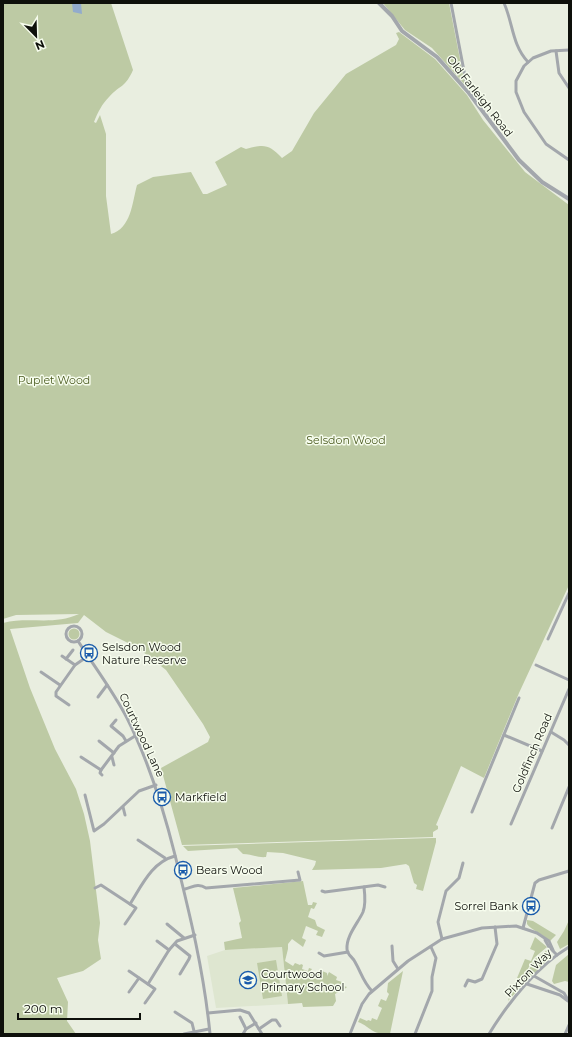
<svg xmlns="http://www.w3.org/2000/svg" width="572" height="1037" viewBox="0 0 572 1037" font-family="Montserrat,sans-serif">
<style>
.built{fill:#dee6d0}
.green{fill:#bdcaa4}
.water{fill:#92abcc}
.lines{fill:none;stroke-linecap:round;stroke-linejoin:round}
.minor{stroke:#a3a7ac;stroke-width:3}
.tertiary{stroke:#a3a7ac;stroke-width:4}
.labels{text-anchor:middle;stroke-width:3;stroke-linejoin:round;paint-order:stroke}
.street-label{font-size:11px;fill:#0e100b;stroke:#f6fced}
.park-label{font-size:11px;fill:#4b5b20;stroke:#f6fced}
.poi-label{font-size:11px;fill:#0e100b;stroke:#f6fced;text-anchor:start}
</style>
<rect width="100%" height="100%" fill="#e9eee0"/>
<!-- built -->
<path class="built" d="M 282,947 L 288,1004 L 216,1008 L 207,956 L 225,950 Z"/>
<!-- green -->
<g class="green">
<path d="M 3,3 L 111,3 L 133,70 C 125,88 121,84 109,97 C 102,104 98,112 94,122 L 96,123 L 100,115 L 106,134 L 106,196 L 111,234 C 131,228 132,204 137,185 L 153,177 L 191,172 L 203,194 L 207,194 L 227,185 L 215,162 L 241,147 L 246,149 C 264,144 269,144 282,158 L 292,151 L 314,113 L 346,74 L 396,45 L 399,39 L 396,33 L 399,32 L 435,59 L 467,95 L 483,120 L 525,172 L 569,205 L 569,585 L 519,693 L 484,778 L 461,766 L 436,825 L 438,826 L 438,829 L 433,832 L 433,837 L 182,845 L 161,768 L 208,742 L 210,737 L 203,724 L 166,670 L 138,648 L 106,632 L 84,615 L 78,623 L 10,629 L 30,688 L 55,749 L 76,789 L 84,814 L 90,841 L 100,923 L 98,940 L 101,959 L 83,971 L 57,978 L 68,1002 L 67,1021 L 76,1034 L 3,1034 L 3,623 C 29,616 53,626 79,614 L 16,615 L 3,619 Z"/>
<path d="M 383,3 L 449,3 L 465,85 L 432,48 L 405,30 Z"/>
<circle cx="74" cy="634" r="5.5"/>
<path d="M 432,838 L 436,838 L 436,842 L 423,891 L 416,889 L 417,885 L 414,883 L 409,866 L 406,864 L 381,868 L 312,870 L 315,865 L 316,861 L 283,853 L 267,852 L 266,857 C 258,858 252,854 243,854 L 237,848 L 188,851 L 183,846 Z"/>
<path d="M 303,881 L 308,905 L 312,905 L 313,902 L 317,903 L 314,909 L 311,908 L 308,917 L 315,920 L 317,926 L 325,930 L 322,937 L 316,935 L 318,931 L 306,926 L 302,938 L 306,940 L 303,947 L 292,939 L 288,944 L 288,949 L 285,961 L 293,966 L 295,963 L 300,965 L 301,964 L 303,965 L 302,969 L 308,971 L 309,968 L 312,969 L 310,972 L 314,974 L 315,972 L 322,971 L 327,973 L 327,976 L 329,972 L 337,977 L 336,980 L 345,983 L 344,986 L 347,987 L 346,988 L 335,994 L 336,1001 L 333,1006 L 303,1007 L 302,1003 L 288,1004 L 282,947 L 225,950 L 224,942 L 242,938 L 239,923 L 241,921 L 233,888 Z"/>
<path d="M 527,920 L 533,921 L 556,935 L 550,941 C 544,935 530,929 527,924 Z"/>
<path d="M 569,920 L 569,944 L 560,949 L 557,942 L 564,931 Z"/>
<path d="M 535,937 L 547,947 L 534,958 L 521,981 L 512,990 L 525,959 L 531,961 L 535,951 L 530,949 Z"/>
<path d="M 548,949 L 552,956 L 550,958 L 525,982 L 508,1001 L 510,994 L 522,982 L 535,959 Z"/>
<path d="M 569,954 L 569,982 L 565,981 L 554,984 L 552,981 L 556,965 Z"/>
<path d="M 276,960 L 282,996 L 263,999 L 257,963 Z"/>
<path d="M 403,971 L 390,1034 C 369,1034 373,1028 358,1022 L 360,1018 L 367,1021 L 368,1020 L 371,1021 L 372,1018 L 377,1020 L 382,1008 L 378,1006 L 381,999 L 386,1001 L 389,994 L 387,992 L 388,983 Z"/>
</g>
<!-- water -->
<path class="water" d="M 72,3 L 81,3 L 82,14 L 73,12 Z"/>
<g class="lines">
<!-- minor -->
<g class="minor">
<path d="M 451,3 L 468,92"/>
<path d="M 504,3 C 513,23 512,45 528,62"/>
<path d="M 569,50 L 551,51 L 533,58 L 524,66 L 516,81 L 516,92 L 524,112 L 546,144 L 569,160"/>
<path d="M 556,51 L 559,73 L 569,88"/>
<circle cx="74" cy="634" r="8"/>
<path d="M 548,639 L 569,593"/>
<path d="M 78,641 C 94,666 113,691 127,718 C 149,762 163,807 175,855 C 190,915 204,972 210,1034"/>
<path d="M 62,656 L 75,665"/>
<path d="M 66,659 L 73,650"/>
<path d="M 536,665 L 569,680"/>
<path d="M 41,672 L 60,685"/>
<path d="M 98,697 L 107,685"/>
<path d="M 69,705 L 56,696 L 56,692 L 75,665 L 88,656"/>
<path d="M 116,720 L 111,726 L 123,736 L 126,741"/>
<path d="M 551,732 L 564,740 L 569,745"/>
<path d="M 504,735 L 542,751"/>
<path d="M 99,741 L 114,753"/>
<path d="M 81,757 L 101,770 L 119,746 L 135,736"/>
<path d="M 112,757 L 114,765"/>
<path d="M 101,770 L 100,773 L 102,775"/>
<path d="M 85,795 L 94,831 L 104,824 L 139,791 L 156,785"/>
<path d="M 123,807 L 125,815"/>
<path d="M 472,812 L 519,698"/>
<path d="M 511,824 L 569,689"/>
<path d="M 552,828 L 569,787"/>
<path d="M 138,840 L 165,858"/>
<path d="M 364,887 C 365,895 366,904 363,912 C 358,923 346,936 347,949 C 347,955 353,957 355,962 C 361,972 363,982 372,991"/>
<path d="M 95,888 L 101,885 L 136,908 L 125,924"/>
<path d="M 185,889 C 193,887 198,883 206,888 L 300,880 L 298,872"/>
<path d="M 322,891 L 325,892 L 378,885 L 385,887"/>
<path d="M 130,904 C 142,885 152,862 175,856"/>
<path d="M 167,924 L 184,938"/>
<path d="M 523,928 L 535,883 L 539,880 L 569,871"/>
<path d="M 442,939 L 438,922 L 446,891 L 459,878 L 463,863"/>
<path d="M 545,940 L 549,947 L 557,955"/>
<path d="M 157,941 L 169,950"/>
<path d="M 175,944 L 190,956 L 189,959 L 180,974"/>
<path d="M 392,946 L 393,961 L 398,969"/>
<path d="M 319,953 L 324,956 L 348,952"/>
<path d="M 129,971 L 155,989 L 145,1003"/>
<path d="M 534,976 L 564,993 L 568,1000"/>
<path d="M 148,984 L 169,950 L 177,941 L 195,935"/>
<path d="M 527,984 L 560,995 L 568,1001"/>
<path d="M 465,986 L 468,980 L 475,982 L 482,979 L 497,944 L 495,927"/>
<path d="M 129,992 L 139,978"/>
<path d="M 175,1012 L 192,1023 L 194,1031"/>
<path d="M 208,1013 L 240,1010 L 249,1013 L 262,1034"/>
<path d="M 240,1017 L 246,1029"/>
<path d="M 259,1029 L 272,1020 L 276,1020 L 280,1026"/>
<path d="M 184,1034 L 209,1029"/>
<path d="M 243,1034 L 246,1029 L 256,1023"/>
<path d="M 350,1034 L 362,1004 L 369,994 L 408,961 L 442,939 L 482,928 L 516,926 L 537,933 L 549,941 L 553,950"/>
<path d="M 415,1034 L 432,991 L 432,977 L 436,958 L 431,947"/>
<path d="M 489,1034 C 508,1003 537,966 569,947"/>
<path d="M 565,1034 L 569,1025"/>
</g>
<!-- tertiary -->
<path class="tertiary" d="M 379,3 L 392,16 L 402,31 L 437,57 L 469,93 L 519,160 L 542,182 L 569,199"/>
</g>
<!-- icons -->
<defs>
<g id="bus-ring" transform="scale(0.9)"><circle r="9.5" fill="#f6fced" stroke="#195bab" stroke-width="1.5"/><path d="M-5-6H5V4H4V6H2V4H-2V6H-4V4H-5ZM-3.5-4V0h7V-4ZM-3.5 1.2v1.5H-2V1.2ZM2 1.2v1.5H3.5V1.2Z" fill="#195bab"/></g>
<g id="school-ring" transform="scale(0.9)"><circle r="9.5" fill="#f6fced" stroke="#195bab" stroke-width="1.5"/><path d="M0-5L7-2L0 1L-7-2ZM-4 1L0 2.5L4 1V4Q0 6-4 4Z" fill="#195bab"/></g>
</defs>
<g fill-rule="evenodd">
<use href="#bus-ring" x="89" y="653"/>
<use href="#bus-ring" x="162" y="797"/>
<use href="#bus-ring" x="183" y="870"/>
<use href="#bus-ring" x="531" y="906"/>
<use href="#school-ring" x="248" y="980"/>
</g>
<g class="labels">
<!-- street labels -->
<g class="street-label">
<text transform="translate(480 96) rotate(52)" y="4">Old Farleigh Road</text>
<text transform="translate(142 735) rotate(65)" y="4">Courtwood Lane</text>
<text transform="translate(532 753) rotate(-67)" y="4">Goldfinch Road</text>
<text transform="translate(528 973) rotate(-46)" y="4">Pixton Way</text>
</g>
<!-- park labels -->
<g class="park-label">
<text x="54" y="384">Puplet Wood</text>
<text x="346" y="444">Selsdon Wood</text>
</g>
<!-- poi labels -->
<g class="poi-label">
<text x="102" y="651">Selsdon Wood<tspan x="102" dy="13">Nature Reserve</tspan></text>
<text x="175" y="801">Markfield</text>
<text x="196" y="874">Bears Wood</text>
<text x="518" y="910" text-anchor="end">Sorrel Bank</text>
<text x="261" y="978">Courtwood<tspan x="261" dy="13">Primary School</tspan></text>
</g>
</g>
<!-- border -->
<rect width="572" height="1037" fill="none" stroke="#0e100b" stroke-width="8"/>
<!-- north arrow -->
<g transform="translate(36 36) rotate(157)" stroke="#f6fced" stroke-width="3" paint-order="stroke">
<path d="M0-3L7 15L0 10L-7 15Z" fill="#0e100b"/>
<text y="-6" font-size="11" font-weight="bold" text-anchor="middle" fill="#0e100b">N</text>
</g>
<!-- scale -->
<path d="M18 1013v6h122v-6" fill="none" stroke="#0e100b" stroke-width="2"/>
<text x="24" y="1013" font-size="12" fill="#0e100b" stroke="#f6fced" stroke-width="3" paint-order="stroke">200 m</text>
</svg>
